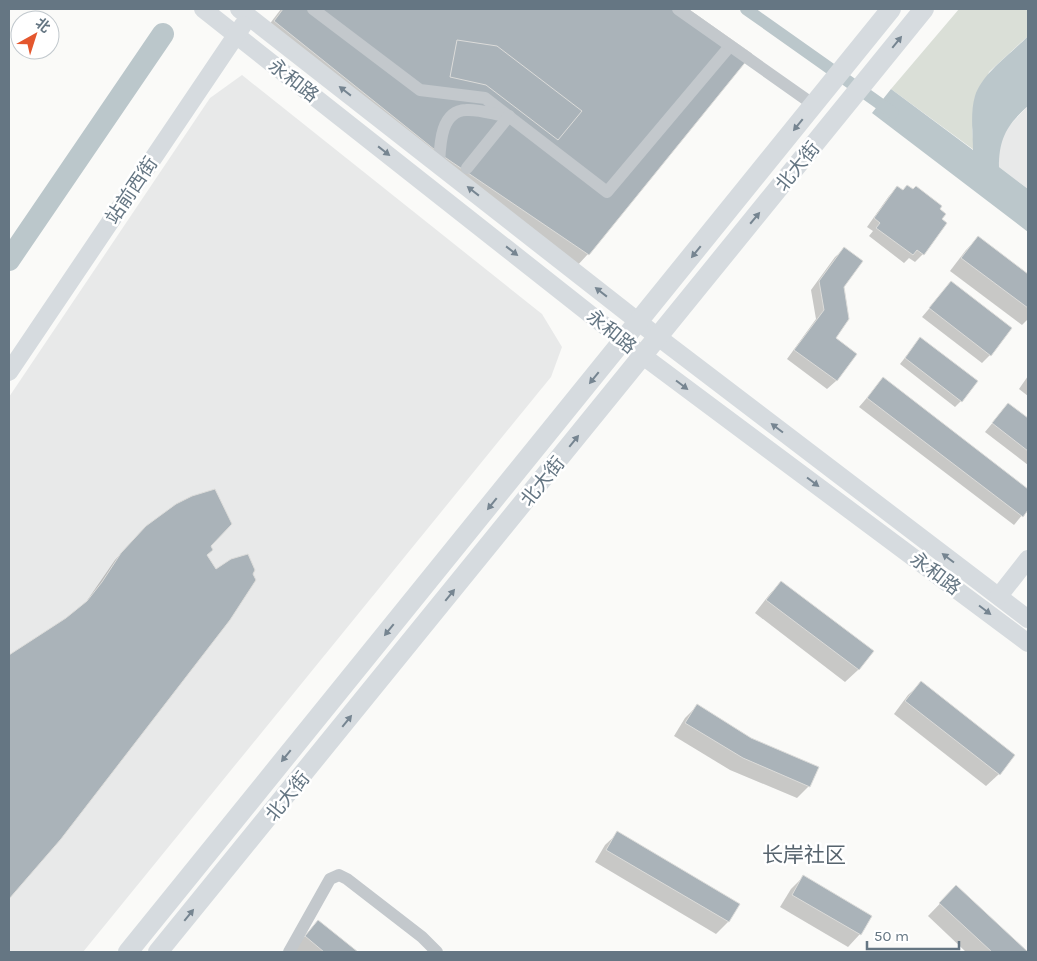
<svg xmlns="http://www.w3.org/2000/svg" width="1037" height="961" viewBox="0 0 1037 961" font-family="Karla,'Noto Sans SC',sans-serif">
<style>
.built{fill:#e8e9e9}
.green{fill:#dadfd7}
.water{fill:#bbc7cb}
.shadow{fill:#0003}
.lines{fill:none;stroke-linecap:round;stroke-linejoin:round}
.canal{stroke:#bbc7cb;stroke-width:12}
.river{stroke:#bbc7cb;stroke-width:22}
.building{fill:#aab3b9;stroke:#dcdcda}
.street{stroke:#c3c8cc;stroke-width:12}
.secondary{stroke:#d6dbdf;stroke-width:18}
.primary{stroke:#d6dbdf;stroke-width:20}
.oneway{fill:#768591}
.labels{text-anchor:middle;stroke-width:5;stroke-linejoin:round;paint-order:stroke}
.street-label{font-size:19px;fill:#657683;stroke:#fff}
.quarter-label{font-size:21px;fill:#57646e;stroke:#fff}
</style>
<rect width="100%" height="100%" fill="#fafaf8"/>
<!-- built -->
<g class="built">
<path d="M 242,75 L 542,314 L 562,347 L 551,377 L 83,952 L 9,952 L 9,397 L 210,98 Z"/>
<path d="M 1028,106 L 1028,189 L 999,167 L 999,148 L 1006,129 Z"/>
</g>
<!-- green -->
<path class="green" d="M 959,9 L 1028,9 L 1028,36 L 989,72 L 972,129 L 974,150 L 891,89 Z"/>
<!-- water -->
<path class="water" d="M 1028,36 L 1028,106 C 1007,125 999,138 999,167 L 1028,189 L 1028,232 L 872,113 L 891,89 L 973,150 C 973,134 970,112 975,96 C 982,73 1012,53 1028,36 Z"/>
<!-- shadow -->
<g class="shadow">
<path d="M 281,9 L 686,9 L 588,254 L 576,267 L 262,34 Z"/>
<path d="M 898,188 L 923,254 L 915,262 L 909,258 L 904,263 L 869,236 L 873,231 L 867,227 L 889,196 Z"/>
<path d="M 978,238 L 1028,275 L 1028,319 L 1022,325 L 950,271 L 966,250 Z"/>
<path d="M 844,249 L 842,286 L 834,338 L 855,354 L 836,381 L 827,389 L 787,359 L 816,319 L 811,290 L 835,257 Z"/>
<path d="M 951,283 L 990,355 L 982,363 L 922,317 Z"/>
<path d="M 915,345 L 961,401 L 955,407 L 900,364 Z"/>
<path d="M 1028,376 L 1028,396 L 1019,389 Z"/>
<path d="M 883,379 L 1028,490 L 1028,508 L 1014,525 L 859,407 Z"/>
<path d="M 1008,404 L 1028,419 L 1028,465 L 985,432 Z"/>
<path d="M 146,527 L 210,546 L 60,839 L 9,897 L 9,657 L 67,619 L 84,605 L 115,560 Z"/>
<path d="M 781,582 L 872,651 L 858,670 L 845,682 L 755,613 L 769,595 Z"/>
<path d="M 921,683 L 999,774 L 986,786 L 894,714 L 908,695 Z"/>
<path d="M 697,706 L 751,739 L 809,786 L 797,798 L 730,770 L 674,736 L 685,718 Z"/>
<path d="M 618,833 L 738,904 L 728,922 L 716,934 L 595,862 L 605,845 Z"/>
<path d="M 803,877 L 860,934 L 848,947 L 780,907 L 791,889 Z"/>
<path d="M 956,887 L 1026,952 L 966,952 L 928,916 Z"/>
<path d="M 318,922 L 356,952 L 297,952 L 293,949 Z"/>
</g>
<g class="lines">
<!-- canal -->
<path class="canal" d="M 746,9 L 893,113"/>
<!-- river -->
<path class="river" d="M 9,260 L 163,34"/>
</g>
<!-- building -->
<g class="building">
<path d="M 283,9 L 688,9 L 752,54 L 589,255 L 440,154 L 274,21 Z"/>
<path d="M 457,40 L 497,46 L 582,111 L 558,140 L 486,85 L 450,77 Z"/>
<path d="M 907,185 L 913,189 L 916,186 L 942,206 L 940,209 L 946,214 L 942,219 L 947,223 L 924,255 L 917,250 L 913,255 L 876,228 L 880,223 L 874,218 L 897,186 L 903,190 Z"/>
<path d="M 978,236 L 1028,274 L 1028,308 L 961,258 Z"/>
<path d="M 844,247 L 863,261 L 844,287 L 849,319 L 836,338 L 857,354 L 837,381 L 794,350 L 824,310 L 819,281 Z"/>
<path d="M 951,281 L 1012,328 L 991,356 L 929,308 Z"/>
<path d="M 920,337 L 978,381 L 962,402 L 905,358 Z"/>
<path d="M 883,377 L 1028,489 L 1028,510 L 1023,517 L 867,398 Z"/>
<path d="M 1008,403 L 1028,418 L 1028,451 L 992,423 Z"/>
<path d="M 215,489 L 232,524 L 211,546 L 213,550 L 207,555 L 216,569 L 231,559 L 248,554 L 255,570 L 253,574 L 256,580 L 230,620 L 61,839 L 9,899 L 9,655 L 66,618 L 87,601 L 102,582 L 121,553 L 146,526 L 176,504 L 192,496 Z"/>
<path d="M 781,581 L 874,651 L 859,670 L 766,600 Z"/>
<path d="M 921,681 L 1015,755 L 1000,775 L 905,701 Z"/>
<path d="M 697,704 L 751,738 L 819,767 L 810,787 L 743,758 L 685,723 Z"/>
<path d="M 617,831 L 740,904 L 729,922 L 606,850 Z"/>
<path d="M 803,875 L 872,916 L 861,935 L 792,895 Z"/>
<path d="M 956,885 L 1028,952 L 992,952 L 939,903 Z"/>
<path d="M 318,920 L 358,952 L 324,952 L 305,936 Z"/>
</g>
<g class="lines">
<!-- street -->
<g class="street">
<path d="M 313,9 L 420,90 L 485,98 L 607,192 L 730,46"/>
<path d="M 678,9 L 814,105"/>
<path d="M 439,165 C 440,146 440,111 466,110 C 479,109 493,114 506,116"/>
<path d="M 467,168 L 509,116"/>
<path d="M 289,952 L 330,879 L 339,875 L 347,879 L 422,937 L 437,952"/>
</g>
<!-- secondary -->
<g class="secondary">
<path d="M 203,9 L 643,356 L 1028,643"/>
<path d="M 239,9 L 658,337 L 1028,619"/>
<path d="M 9,372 L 243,25"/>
<path d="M 999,596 L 1028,559"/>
</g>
<!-- primary -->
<g class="primary">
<path d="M 128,952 L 891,9"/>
<path d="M 158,952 L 924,9"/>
</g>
</g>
<!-- one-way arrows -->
<defs><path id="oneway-solid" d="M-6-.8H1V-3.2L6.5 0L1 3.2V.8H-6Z" transform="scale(1.25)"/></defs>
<g class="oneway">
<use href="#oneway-solid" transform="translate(897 42) rotate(-51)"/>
<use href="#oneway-solid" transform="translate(345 91) rotate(-142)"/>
<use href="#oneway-solid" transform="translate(798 125) rotate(129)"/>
<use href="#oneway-solid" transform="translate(384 151) rotate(38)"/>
<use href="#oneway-solid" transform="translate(473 191) rotate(-142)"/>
<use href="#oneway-solid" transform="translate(755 218) rotate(-50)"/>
<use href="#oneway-solid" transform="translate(512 251) rotate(38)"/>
<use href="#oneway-solid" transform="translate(696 252) rotate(129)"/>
<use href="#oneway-solid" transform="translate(601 292) rotate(-142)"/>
<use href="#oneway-solid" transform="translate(594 378) rotate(129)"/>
<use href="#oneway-solid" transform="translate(682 385) rotate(37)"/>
<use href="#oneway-solid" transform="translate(777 428) rotate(-143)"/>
<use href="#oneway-solid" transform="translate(574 441) rotate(-51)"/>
<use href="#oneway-solid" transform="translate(813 482) rotate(37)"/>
<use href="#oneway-solid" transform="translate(492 504) rotate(129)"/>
<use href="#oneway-solid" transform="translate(948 558) rotate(-143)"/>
<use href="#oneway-solid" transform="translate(450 595) rotate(-51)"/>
<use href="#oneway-solid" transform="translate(985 610) rotate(37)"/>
<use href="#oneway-solid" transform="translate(389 630) rotate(129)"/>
<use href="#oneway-solid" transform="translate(347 721) rotate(-51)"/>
<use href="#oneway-solid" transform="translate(286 756) rotate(129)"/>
<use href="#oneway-solid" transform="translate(189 915) rotate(-51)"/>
</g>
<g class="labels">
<!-- street labels -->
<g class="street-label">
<text transform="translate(294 80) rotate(38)" y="7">永和路</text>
<text transform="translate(797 166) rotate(-51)" y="7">北大街</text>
<text transform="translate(131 190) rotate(-56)" y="7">站前西街</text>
<text transform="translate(612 331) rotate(39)" y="7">永和路</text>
<text transform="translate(542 481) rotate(-51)" y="7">北大街</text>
<text transform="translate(936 573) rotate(37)" y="7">永和路</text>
<text transform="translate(287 796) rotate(-51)" y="7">北大街</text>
</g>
<!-- quarter labels -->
<g class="quarter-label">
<text x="804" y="862">长岸社区</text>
</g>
</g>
<!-- border -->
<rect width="1037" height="961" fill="none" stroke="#657683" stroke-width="20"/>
<!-- north arrow -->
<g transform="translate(35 35) rotate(39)"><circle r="24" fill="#ffffff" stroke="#c1c8cd"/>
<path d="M0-4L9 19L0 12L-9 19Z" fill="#e4572e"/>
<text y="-8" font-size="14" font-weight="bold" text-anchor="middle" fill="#657683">北</text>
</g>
<!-- scale -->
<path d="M867 941v8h92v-8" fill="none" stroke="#657683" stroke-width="2.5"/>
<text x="874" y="941" font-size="15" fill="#657683" stroke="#ffffff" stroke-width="4" paint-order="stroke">50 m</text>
</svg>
